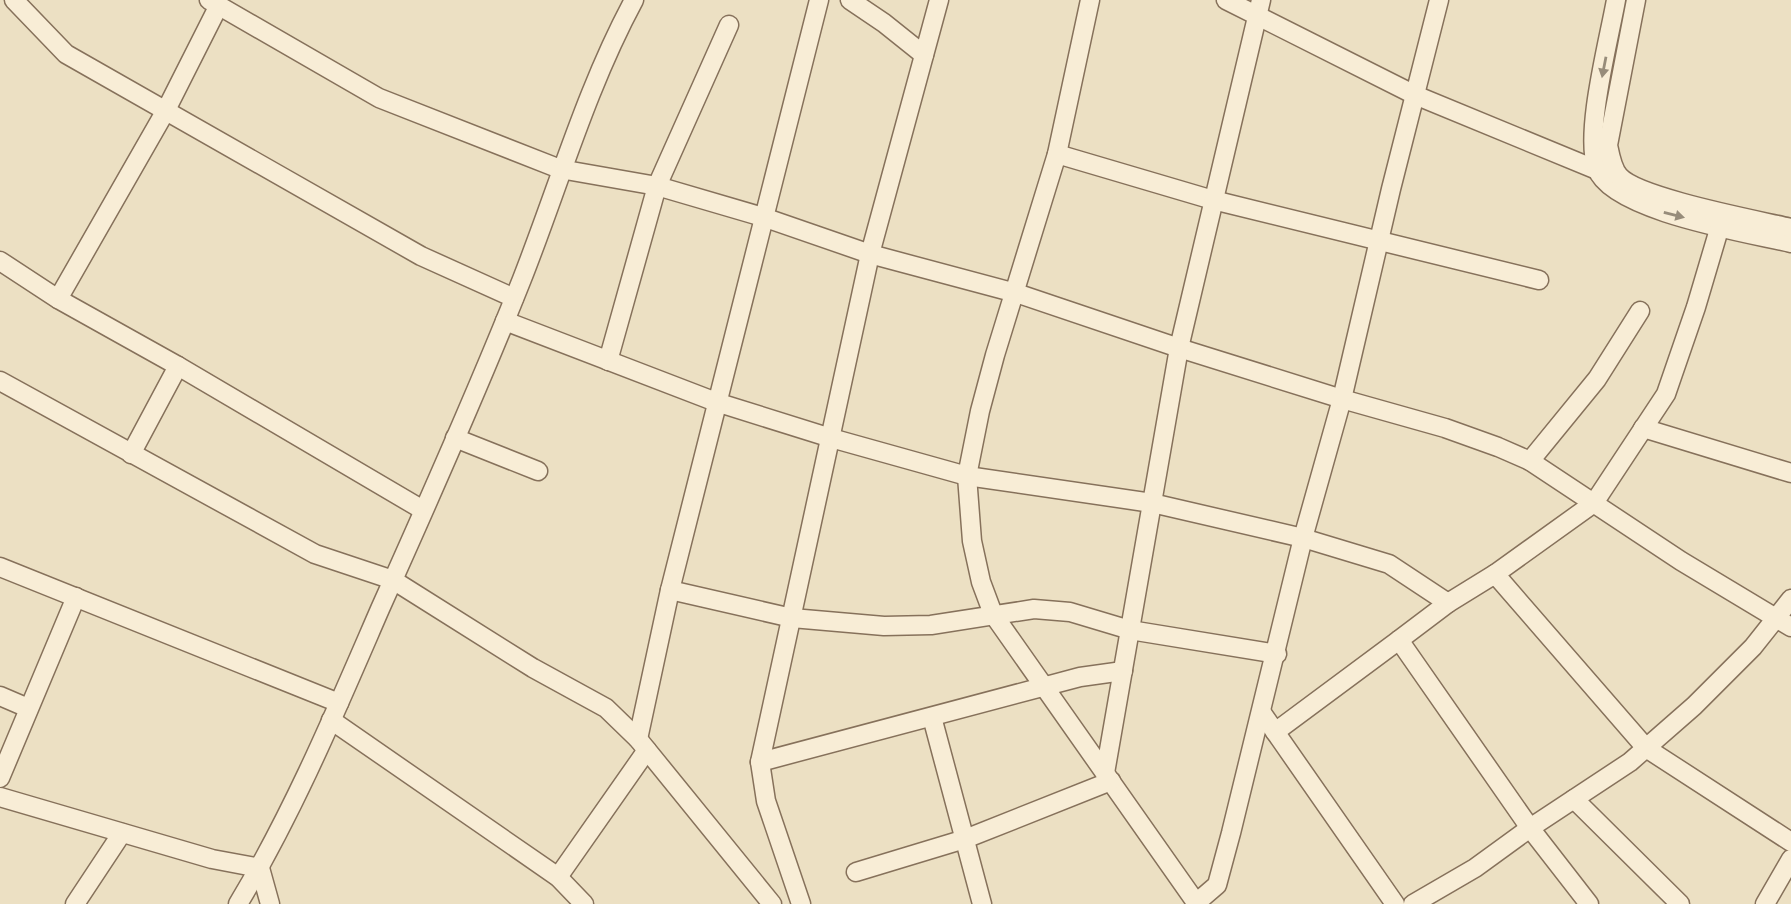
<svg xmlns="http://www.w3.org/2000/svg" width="1791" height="904" viewBox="0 0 1791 904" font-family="'Times New Roman',serif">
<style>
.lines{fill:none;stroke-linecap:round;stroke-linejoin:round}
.minor-casing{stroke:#86715b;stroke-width:21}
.minor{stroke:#f8edd6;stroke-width:18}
.oneway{fill:#978c7a}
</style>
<rect width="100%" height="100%" fill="#ece0c3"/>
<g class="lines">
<!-- minor casing -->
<g class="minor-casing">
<g id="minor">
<path d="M 14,0 L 66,54 L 421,256 L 514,298"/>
<path d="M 209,0 L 379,98 L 560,169 L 657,186 L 763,217 L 870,254 L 1016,293 L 1179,348 L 1342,399 L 1445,428 L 1498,447 L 1530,461 L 1681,561 L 1791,627"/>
<path d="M 850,0 L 884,23 L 924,55"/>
<path d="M 1090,0 L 1057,154 L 995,355 L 980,411 L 967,476 L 972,541 L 981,582 L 993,614 L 1197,904"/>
<path d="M 1226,0 L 1415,95 L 1597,170"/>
<path d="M 1616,0 C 1609,40 1584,133 1597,169 C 1611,211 1749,233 1791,243"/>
<path d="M 1636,0 L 1608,145 C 1610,155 1612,168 1619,176 C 1638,198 1757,220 1791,228"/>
<path d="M 1057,154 L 1213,200 L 1539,280"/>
<path d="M 0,261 L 58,299 L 178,366 L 423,510"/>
<path d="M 58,299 L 165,112 L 218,7"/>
<path d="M 505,321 L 716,402 L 831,438 L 967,476 L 1152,503 L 1303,538 L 1389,564 L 1448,603 L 1495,574 L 1646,748 L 1791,842"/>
<path d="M 608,361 L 657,186 L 729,25"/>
<path d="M 0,381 L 315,554 L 393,580 L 533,668 L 606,708 L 638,739 L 772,904"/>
<path d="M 1643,428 L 1791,473"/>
<path d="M 455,438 L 538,471"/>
<path d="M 131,454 L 178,366"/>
<path d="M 1530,461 L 1597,379 L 1640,311"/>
<path d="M 0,567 L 339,703"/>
<path d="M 1495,574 L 1594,503 L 1666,394 L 1696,307 L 1720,226"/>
<path d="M 670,590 L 792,618 L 884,626 L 931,625 L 1034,609 L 1070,612 L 1130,630 L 1277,654"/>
<path d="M 1448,603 L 1399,640 L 1530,828 L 1589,904"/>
<path d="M 0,696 L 28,708"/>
<path d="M 1262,713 L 1395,904"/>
<path d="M 932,717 L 982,904"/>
<path d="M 331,720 L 558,877 L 584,904"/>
<path d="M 1275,732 L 1399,640"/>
<path d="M 638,739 L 670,590 L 819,0"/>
<path d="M 760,762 L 1080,677 L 1123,671"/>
<path d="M 1105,773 L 1179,348 L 1261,0"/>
<path d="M 0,778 L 76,597"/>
<path d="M 0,797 L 212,859 L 260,868"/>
<path d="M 1574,799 L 1680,904"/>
<path d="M 260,868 L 270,904"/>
<path d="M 856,872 L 965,839 L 1111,781"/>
<path d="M 558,877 L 647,750"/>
<path d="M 1196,903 L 1217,885 L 1231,833 L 1303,538 L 1342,399 L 1391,189 L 1439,0"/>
<path d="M 75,904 L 122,833"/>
<path d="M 238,904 C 294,811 337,708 380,609 C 429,500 478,390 522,279 C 559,185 586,89 634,0"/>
<path d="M 801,904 L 766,801 L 760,762 L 870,254 L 939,0"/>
<path d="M 1413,904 L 1475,868 L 1530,828 L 1630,762 L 1694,706 L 1753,647 L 1791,599"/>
<path d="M 1765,904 L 1791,859"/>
</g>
</g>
<!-- minor -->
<use href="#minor" class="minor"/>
</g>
<!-- one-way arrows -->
<defs><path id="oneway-solid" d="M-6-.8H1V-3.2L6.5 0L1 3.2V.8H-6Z" transform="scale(1.75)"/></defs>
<g class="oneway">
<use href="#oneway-solid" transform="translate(1604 67) rotate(101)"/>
<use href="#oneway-solid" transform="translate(1674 215) rotate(14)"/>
</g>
</svg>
